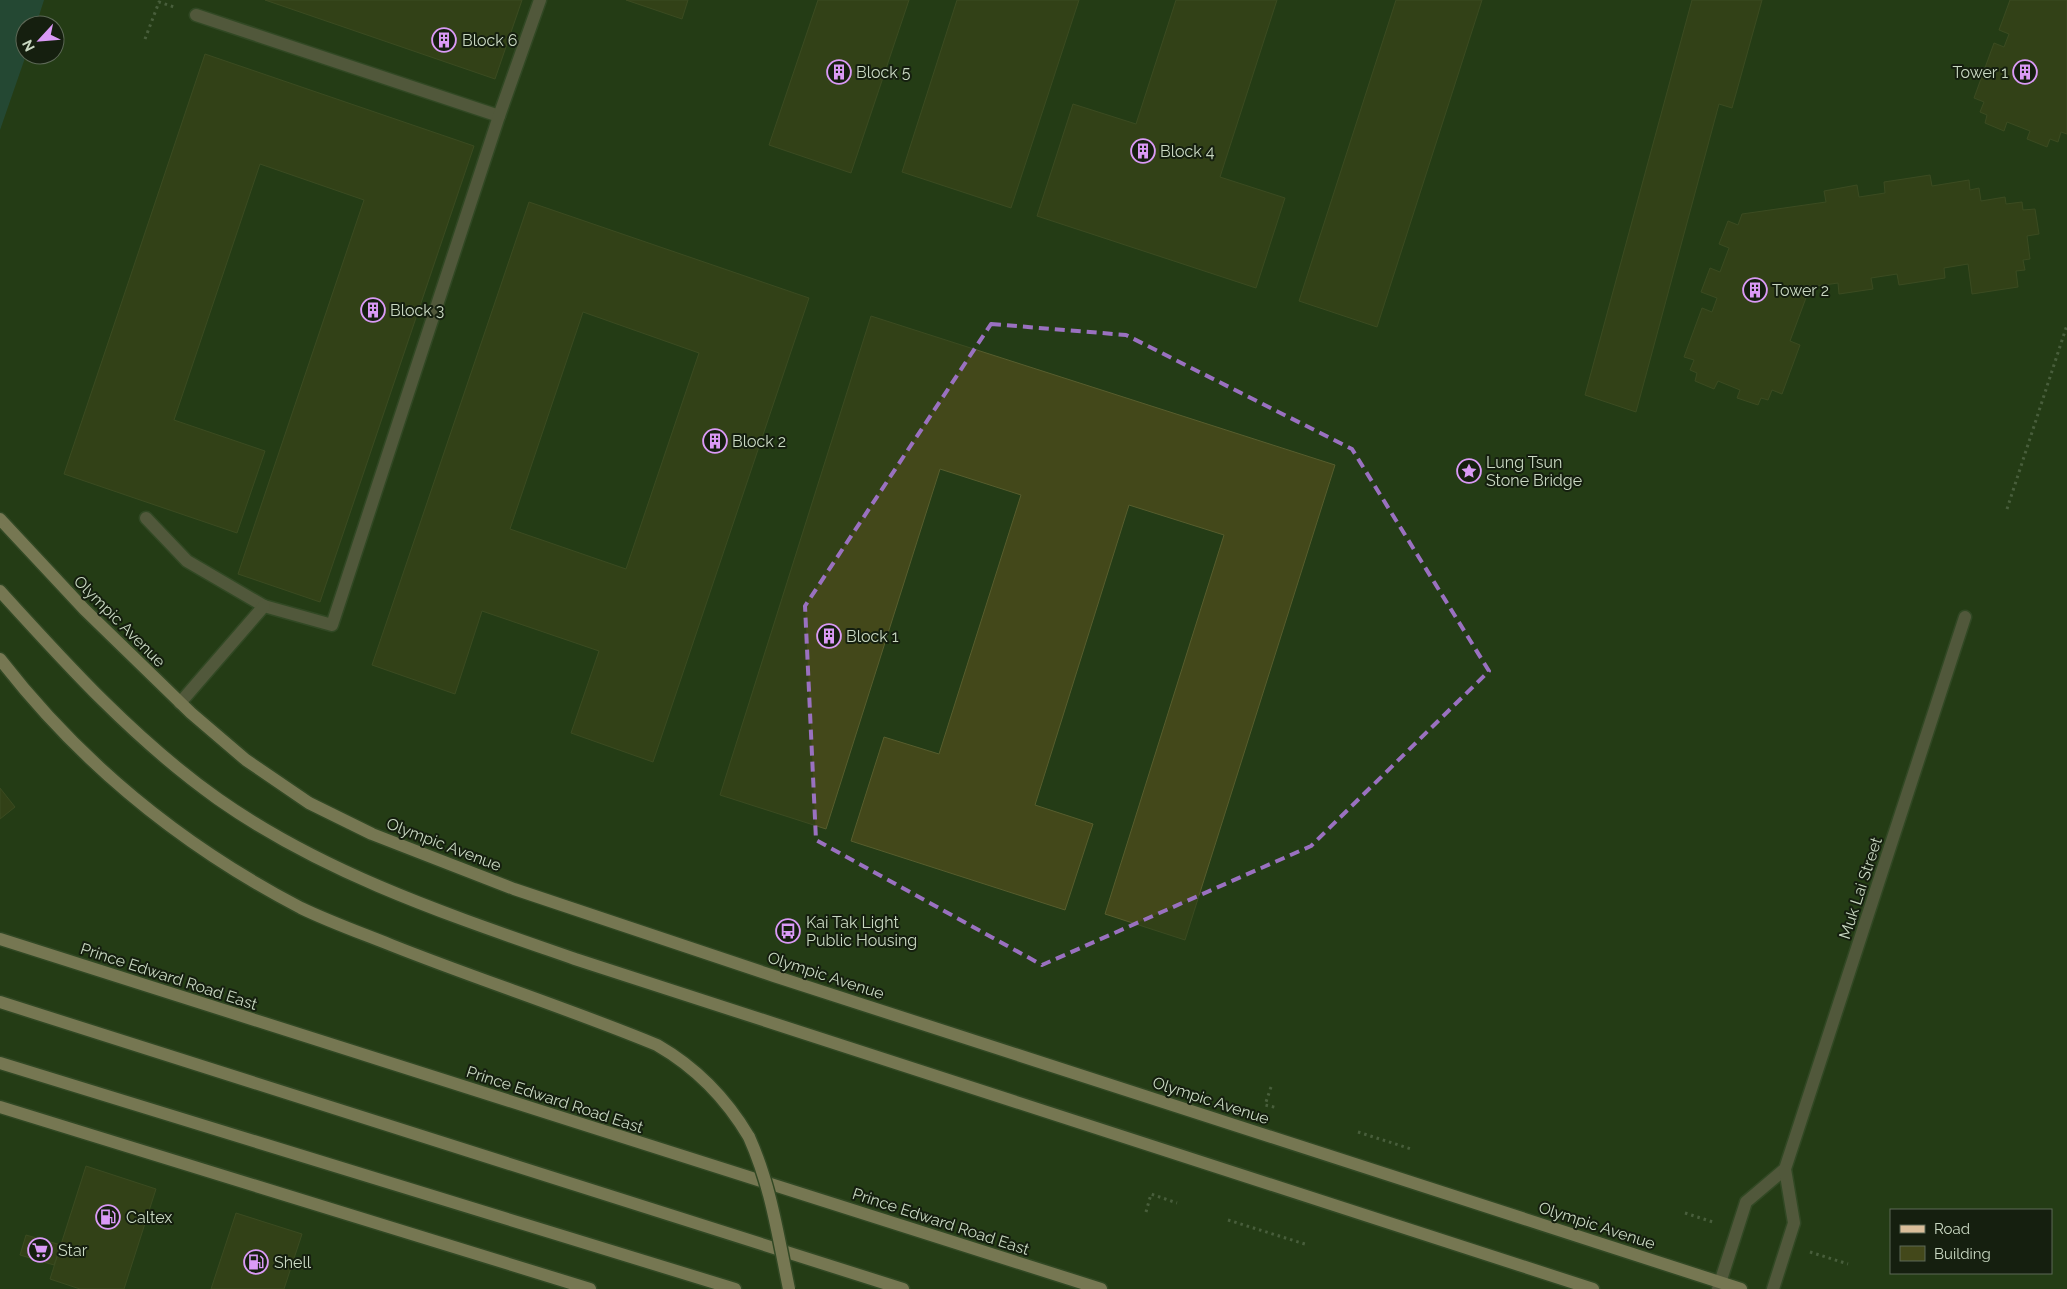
<svg xmlns="http://www.w3.org/2000/svg" width="2067" height="1289" viewBox="0 0 2067 1289" font-family="Raleway,sans-serif">
<style>
.water{fill:#245858}
.building{fill:#43481a;stroke:#575d2e;fill-rule:evenodd}
.lines{fill:none;stroke-linecap:round;stroke-linejoin:round}
.minor-casing{stroke:#425835;stroke-width:15}
.major-casing{stroke:#425835;stroke-width:15}
.path{stroke:#748869;stroke-width:3;stroke-dasharray:2.5 4;stroke-linecap:butt}
.minor{stroke:#877a68;stroke-width:12}
.major{stroke:#dabf9b;stroke-width:12}
.major-bridge-casing{stroke:#425835;stroke-width:15;stroke-linecap:butt}
.major-bridge{stroke:#dabf9b;stroke-width:12}
.marked{fill:none;stroke:#9a71c0;stroke-width:4;stroke-dasharray:10 6;stroke-linejoin:round}
.labels{text-anchor:middle;stroke-width:4;stroke-linejoin:round;paint-order:stroke}
.poi-label{font-size:16px;fill:#c9d8c2;stroke:#151f0f;text-anchor:start}
.street-label{font-size:16px;fill:#c9d8c2;stroke:#151f0f}
</style>
<rect width="100%" height="100%" fill="#243c16"/>
<!-- water -->
<path class="water" d="M 0,0 L 44,0 L 36,25 L 25,25 L 26,55 L 0,130 Z"/>
<!-- building -->
<g class="building">
<path d="M 265,0 L 522,0 L 495,79 Z"/>
<path d="M 626,0 L 688,0 L 682,19 Z"/>
<path d="M 818,0 L 909,0 L 851,173 L 769,145 Z"/>
<path d="M 957,0 L 1079,0 L 1011,208 L 902,172 Z"/>
<path d="M 1176,0 L 1277,0 L 1220,177 L 1285,198 L 1256,288 L 1037,216 L 1073,104 L 1136,124 Z"/>
<path d="M 1396,0 L 1482,0 L 1377,327 L 1299,301 Z"/>
<path d="M 1692,0 L 1762,0 L 1732,108 L 1719,104 L 1636,412 L 1585,395 Z"/>
<path d="M 2010,0 L 2067,0 L 2067,134 L 2061,132 L 2058,142 L 2050,139 L 2047,147 L 2027,139 L 2030,131 L 2007,122 L 2004,131 L 1985,123 L 1987,115 L 1980,112 L 1984,102 L 1974,98 L 1994,43 L 2004,47 L 2009,34 L 1999,30 Z"/>
<path d="M 205,54 L 474,146 L 320,602 L 238,574 L 364,200 L 260,164 L 174,420 L 265,451 L 237,533 L 64,474 Z"/>
<path d="M 1930,175 L 1932,186 L 1969,180 L 1970,190 L 1979,188 L 1981,201 L 2005,197 L 2006,204 L 2022,202 L 2023,210 L 2035,209 L 2039,234 L 2027,236 L 2030,259 L 2023,260 L 2025,270 L 2016,271 L 2018,287 L 1972,294 L 1968,264 L 1944,268 L 1945,278 L 1899,285 L 1897,274 L 1871,278 L 1873,289 L 1839,294 L 1838,283 L 1810,287 L 1790,341 L 1800,345 L 1782,394 L 1772,390 L 1768,400 L 1761,398 L 1758,405 L 1737,398 L 1740,390 L 1718,381 L 1714,389 L 1695,381 L 1697,373 L 1690,370 L 1694,360 L 1684,357 L 1702,308 L 1712,312 L 1717,298 L 1701,292 L 1710,268 L 1720,272 L 1729,248 L 1719,244 L 1728,221 L 1738,225 L 1742,214 L 1826,202 L 1824,191 L 1857,185 L 1859,197 L 1885,193 L 1884,182 Z"/>
<path d="M 529,202 L 809,298 L 653,762 L 571,733 L 599,651 L 482,611 L 455,694 L 372,665 ZM 583,312 L 699,353 L 626,569 L 510,529 Z"/>
<path d="M 871,316 L 1335,465 L 1185,940 L 1105,914 L 1224,535 L 1129,505 L 1035,805 L 1093,824 L 1065,910 L 851,841 L 884,737 L 939,754 L 1021,495 L 940,469 L 826,829 L 720,795 Z"/>
<path d="M 0,788 L 15,807 L 0,819 Z"/>
<path d="M 86,1166 L 156,1189 L 124,1289 L 80,1289 L 50,1279 Z"/>
<path d="M 236,1213 L 302,1234 L 284,1289 L 211,1289 Z"/>
<path d="M 26,1235 L 61,1245 L 54,1265 L 20,1255 Z"/>
</g>
<g class="lines">
<!-- minor casing -->
<g class="minor-casing">
<g id="minor">
<path d="M 196,15 L 499,116"/>
<path d="M 146,518 L 187,561 L 264,606 L 332,625 L 499,116 L 540,0"/>
<path d="M 180,703 L 264,606"/>
<path d="M 1718,1289 L 1746,1202 L 1785,1169"/>
<path d="M 1773,1289 L 1794,1223 L 1785,1169 L 1965,617"/>
</g>
</g>
<!-- major casing -->
<g class="major-casing">
<g id="major">
<path d="M 0,519 L 84,609 L 191,713 L 246,760 L 309,803 L 372,834 L 514,889 L 774,976 L 1741,1289"/>
<path d="M 0,591 C 68,666 135,740 218,799 C 326,875 452,916 575,959 L 1593,1289"/>
<path d="M 0,659 C 82,765 182,846 301,908 C 330,922 361,933 391,945 C 479,980 570,1009 657,1045 C 697,1068 726,1098 749,1137"/>
<path d="M 0,939 L 1101,1289"/>
<path d="M 0,1002 L 903,1289"/>
<path d="M 0,1063 L 735,1289"/>
<path d="M 0,1107 L 590,1289"/>
</g>
</g>
<!-- path -->
<g class="path">
<path d="M 145,39 L 159,2 L 174,7"/>
<path d="M 2007,509 L 2067,325"/>
<path d="M 1271,1087 L 1265,1105 L 1278,1108"/>
<path d="M 1358,1132 L 1411,1149"/>
<path d="M 1146,1212 L 1151,1194 L 1177,1203"/>
<path d="M 1685,1213 L 1713,1222"/>
<path d="M 1228,1220 L 1308,1245"/>
<path d="M 1810,1252 L 1848,1264"/>
</g>
<!-- minor -->
<use href="#minor" class="minor"/>
<!-- major -->
<use href="#major" class="major"/>
<!-- major-bridge casing -->
<g class="major-bridge-casing">
<path id="major-bridge" d="M 749,1137 C 771,1186 778,1236 789,1289"/>
</g>
<!-- major-bridge -->
<use href="#major-bridge" class="major-bridge"/>
</g>
<!-- marked area -->
<path d="M0 0H2067V1289H0ZM 991,324 L 1126,335 L 1352,449 L 1489,671 L 1311,846 L 1042,965 L 816,840 L 805,606 Z" fill="#243c16" fill-opacity=".55" fill-rule="evenodd"/>
<path class="marked" d="M 991,324 L 1126,335 L 1352,449 L 1489,671 L 1311,846 L 1042,965 L 816,840 L 805,606 Z"/>
<!-- icons -->
<defs>
<g id="building-ring" transform="scale(1.25)"><circle r="9.5" fill="#151f0f" stroke="#da9af6" stroke-width="1.5"/><path d="M-4-6H4V6H1V3H-1V6H-4ZM-2.5-4.3h1.7v1.8h-1.7ZM.8-4.3h1.7v1.8H.8ZM-2.5-1h1.7V.8h-1.7ZM.8-1h1.7V.8H.8Z" fill="#da9af6"/></g>
<g id="sight-ring" transform="scale(1.25)"><circle r="9.5" fill="#151f0f" stroke="#da9af6" stroke-width="1.5"/><path d="M0-6L1.8-2.2L6-1.7L2.9 1.2L3.7 5.4L0 3.3L-3.7 5.4L-2.9 1.2L-6-1.7L-1.8-2.2Z" fill="#da9af6"/></g>
<g id="bus-ring" transform="scale(1.25)"><circle r="9.5" fill="#151f0f" stroke="#da9af6" stroke-width="1.5"/><path d="M-5-6H5V4H4V6H2V4H-2V6H-4V4H-5ZM-3.5-4V0h7V-4ZM-3.5 1.2v1.5H-2V1.2ZM2 1.2v1.5H3.5V1.2Z" fill="#da9af6"/></g>
<g id="fuel-ring" transform="scale(1.25)"><circle r="9.5" fill="#151f0f" stroke="#da9af6" stroke-width="1.5"/><path d="M-5.5-6h7V0h2V4h1.3V-2.5L3-4.5l.8-.8L6-3V5H2.5V1h-1V6h-7ZM-4.2-4.7v3.2H.2V-4.7Z" fill="#da9af6"/></g>
<g id="supermarket-ring" transform="scale(1.25)"><circle r="9.5" fill="#151f0f" stroke="#da9af6" stroke-width="1.5"/><path d="M-6-5.5h2.5l.6 2H6L4.5 2H-2.5L-4.4-4H-6ZM-1.5 3.2a1.3 1.3 0 1 0 .1 0ZM3 3.2a1.3 1.3 0 1 0 .1 0Z" fill="#da9af6"/></g>
</defs>
<g fill-rule="evenodd">
<use href="#building-ring" x="444" y="40"/>
<use href="#building-ring" x="839" y="72"/>
<use href="#building-ring" x="2025" y="72"/>
<use href="#building-ring" x="1143" y="151"/>
<use href="#building-ring" x="1755" y="290"/>
<use href="#building-ring" x="373" y="310"/>
<use href="#building-ring" x="715" y="441"/>
<use href="#sight-ring" x="1469" y="471"/>
<use href="#building-ring" x="829" y="636"/>
<use href="#bus-ring" x="788" y="931"/>
<use href="#fuel-ring" x="108" y="1217"/>
<use href="#supermarket-ring" x="40" y="1250"/>
<use href="#fuel-ring" x="256" y="1262"/>
</g>
<g class="labels">
<!-- poi labels -->
<g class="poi-label">
<text x="462" y="46">Block 6</text>
<text x="856" y="78">Block 5</text>
<text x="2008" y="78" text-anchor="end">Tower 1</text>
<text x="1160" y="157">Block 4</text>
<text x="1772" y="296">Tower 2</text>
<text x="390" y="316">Block 3</text>
<text x="732" y="447">Block 2</text>
<text x="1486" y="468">Lung Tsun<tspan x="1486" dy="18">Stone Bridge</tspan></text>
<text x="846" y="642">Block 1</text>
<text x="806" y="928">Kai Tak Light<tspan x="806" dy="18">Public Housing</tspan></text>
<text x="126" y="1223">Caltex</text>
<text x="58" y="1256">Star</text>
<text x="274" y="1268">Shell</text>
</g>
<!-- street labels -->
<g class="street-label">
<text transform="translate(120 621) rotate(45)" y="6">Olympic Avenue</text>
<text transform="translate(444 844) rotate(21)" y="6">Olympic Avenue</text>
<text transform="translate(1860 888) rotate(-72)" y="6">Muk Lai Street</text>
<text transform="translate(826 975) rotate(18)" y="6">Olympic Avenue</text>
<text transform="translate(169 976) rotate(18)" y="6">Prince Edward Road East</text>
<text transform="translate(555 1099) rotate(18)" y="6">Prince Edward Road East</text>
<text transform="translate(1211 1100) rotate(18)" y="6">Olympic Avenue</text>
<text transform="translate(941 1221) rotate(18)" y="6">Prince Edward Road East</text>
<text transform="translate(1597 1225) rotate(18)" y="6">Olympic Avenue</text>
</g>
</g>
<!-- legend -->
<rect x="1890" y="1209" width="162" height="65" fill="#151f0f" stroke="#5d6957"/>
<rect x="1900" y="1225" width="25" height="8" fill="#dabf9b" stroke="#5d6957"/>
<text x="1934" y="1234" font-size="15" fill="#c9d8c2">Road</text>
<rect x="1900" y="1246" width="25" height="15" fill="#43481a" stroke="#5d6957"/>
<text x="1934" y="1259" font-size="15" fill="#c9d8c2">Building</text>
<!-- north arrow -->
<g transform="translate(40 40) rotate(244)"><circle r="24" fill="#151f0f" stroke="#5d6957"/>
<path d="M0-4L9 19L0 12L-9 19Z" fill="#da9af6"/>
<text y="-8" font-size="14" font-weight="bold" text-anchor="middle" fill="#c9d8c2">N</text>
</g>
</svg>
